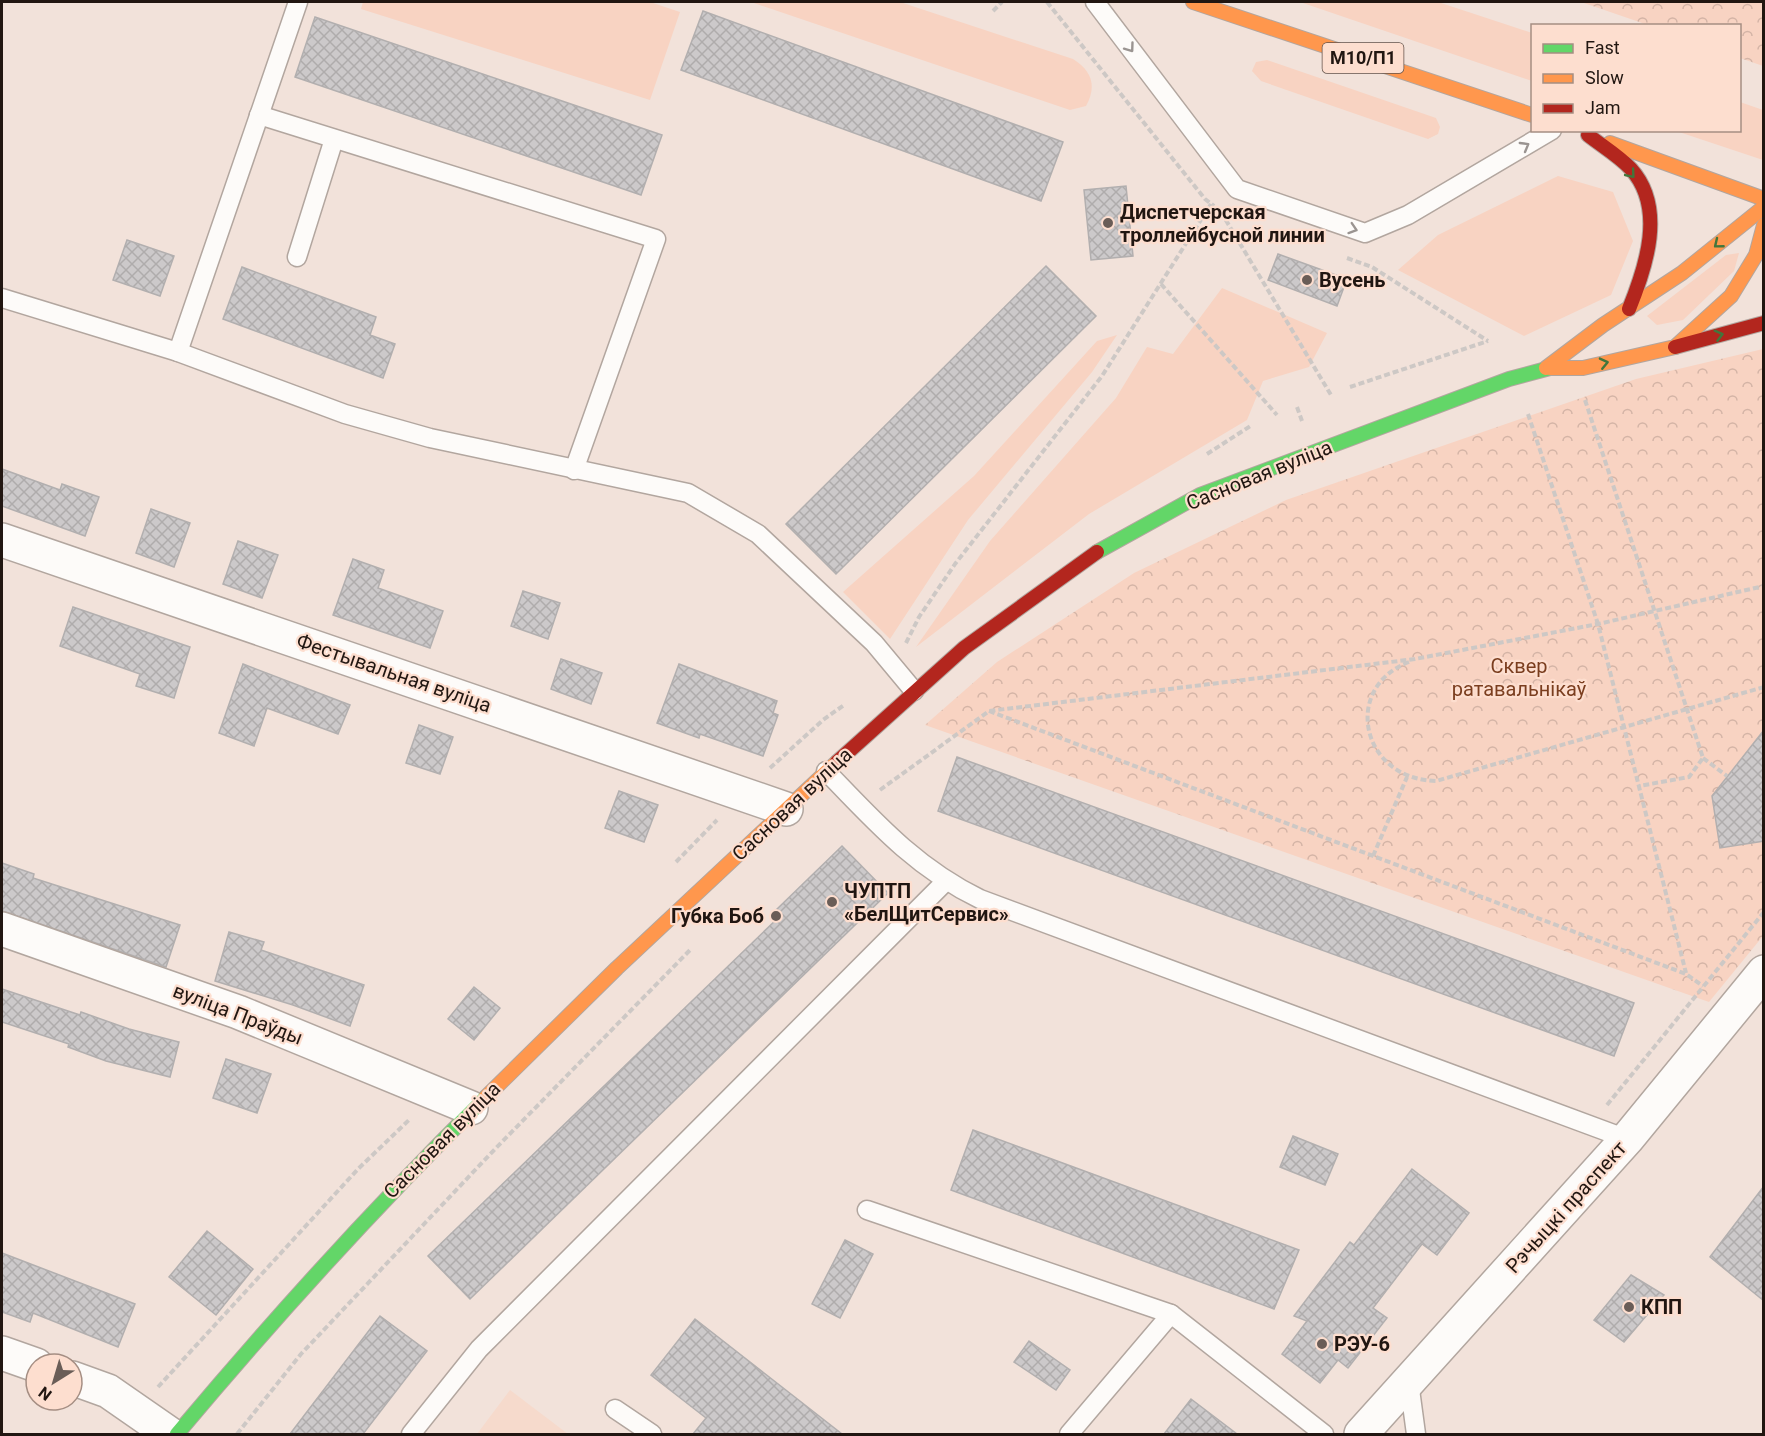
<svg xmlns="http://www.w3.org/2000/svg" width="1765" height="1436" viewBox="0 0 1765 1436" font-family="Roboto,sans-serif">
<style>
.built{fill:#f6dacc}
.green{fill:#f8d3c2}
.park{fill:url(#park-crowns)}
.building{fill:url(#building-cross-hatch);stroke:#b2afaf;stroke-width:1.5}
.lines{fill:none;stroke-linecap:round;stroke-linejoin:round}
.lane-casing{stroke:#b2a69f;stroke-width:21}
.street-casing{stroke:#b2a69f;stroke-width:36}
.fast-casing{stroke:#b2a69f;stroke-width:16}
.slow-casing{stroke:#b2a69f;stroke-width:16}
.jam-casing{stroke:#b2a69f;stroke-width:16}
.path{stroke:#cdc8c5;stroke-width:4;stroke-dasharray:6 3;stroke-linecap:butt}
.lane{stroke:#fdfbf9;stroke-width:18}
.street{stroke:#fdfbf9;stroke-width:33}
.fast{stroke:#63d668;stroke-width:14}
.slow{stroke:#ff974d;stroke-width:14}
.jam{stroke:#b3261e;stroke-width:14}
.oneway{stroke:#9a9491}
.oneway2{stroke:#42763c}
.poi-dot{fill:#6a5d57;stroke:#fddecf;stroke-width:2}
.labels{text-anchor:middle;stroke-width:4.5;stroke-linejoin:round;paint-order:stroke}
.shield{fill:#fddecf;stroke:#63524a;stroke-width:1.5}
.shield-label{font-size:18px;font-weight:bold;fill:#211611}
.poi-label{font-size:20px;font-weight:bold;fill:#211611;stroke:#fddecf;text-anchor:start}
.street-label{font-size:20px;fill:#211611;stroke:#fddecf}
.park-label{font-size:20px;fill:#7b3e1f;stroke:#fddecf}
</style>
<defs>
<pattern id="park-crowns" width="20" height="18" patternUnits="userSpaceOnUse" patternTransform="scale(1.5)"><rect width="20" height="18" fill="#f8d3c2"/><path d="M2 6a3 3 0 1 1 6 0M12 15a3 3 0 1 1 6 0" fill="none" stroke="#d4b4a6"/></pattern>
<pattern id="building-cross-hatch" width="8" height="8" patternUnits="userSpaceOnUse" patternTransform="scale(1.5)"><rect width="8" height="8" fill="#ccc9ca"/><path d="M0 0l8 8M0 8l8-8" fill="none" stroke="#afacac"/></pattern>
</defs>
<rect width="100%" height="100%" fill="#f2e2da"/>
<!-- built -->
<path class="built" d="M 510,1390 L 568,1434 L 477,1434 Z"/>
<!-- green -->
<g class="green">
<path d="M 363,2 L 650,2 L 680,12 L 650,100 L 361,9 Z"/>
<path d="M 751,2 L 900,2 L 1073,59 C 1092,71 1097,86 1086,106 L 1070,110 Z"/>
<path d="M 1300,2 L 1438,2 L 1532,33 L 1532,81 Z"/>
<path d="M 1267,60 L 1436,118 L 1440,127 L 1438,134 L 1428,139 L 1261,81 L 1252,71 L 1256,62 Z"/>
<path d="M 1740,102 L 1763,110 L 1763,160 L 1676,131 L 1740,130 Z"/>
<path d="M 1558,176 L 1613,192 L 1633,241 L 1611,295 L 1524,336 L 1398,270 L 1438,235 Z"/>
<path d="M 1739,253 L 1734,271 L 1683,320 L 1657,325 L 1647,316 L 1726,255 Z"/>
<path d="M 1222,288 L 1327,333 L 1309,367 L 1263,381 L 1247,420 L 1089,514 L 916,647 L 990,541 L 1116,398 L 1147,347 L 1173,354 Z"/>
<path d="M 1117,335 L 1092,372 L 968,520 L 890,639 L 843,592 L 974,476 L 1097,341 Z"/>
</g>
<!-- park -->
<g class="park">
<path d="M 1581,2 L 1763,2 L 1763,66 L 1740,58 L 1740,26 L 1648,25 Z"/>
<path d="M 1763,349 L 1763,936 L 1709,1002 L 925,725 L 997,662 L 1134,573 L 1286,500 L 1636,379 Z"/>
</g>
<!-- building -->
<g class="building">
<path d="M 703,11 L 1063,142 L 1041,201 L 681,70 Z"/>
<path d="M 315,17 L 662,135 L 641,195 L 295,77 Z"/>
<path d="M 1126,186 L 1133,256 L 1091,260 L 1084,190 Z"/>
<path d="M 127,240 L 174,256 L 160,296 L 113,280 Z"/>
<path d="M 1278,254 L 1347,279 L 1337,306 L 1268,280 Z"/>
<path d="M 1046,266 L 1096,316 L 836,574 L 786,524 Z"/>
<path d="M 242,267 L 376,317 L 370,335 L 395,344 L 383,378 L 223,319 Z"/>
<path d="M 2,469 L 60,490 L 62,484 L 99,497 L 85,536 L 2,506 Z"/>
<path d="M 151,509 L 190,523 L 174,567 L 136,553 Z"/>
<path d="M 238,541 L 278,555 L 262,598 L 223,584 Z"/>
<path d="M 353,559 L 384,570 L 378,588 L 443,611 L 430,648 L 333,615 Z"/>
<path d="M 523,591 L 560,603 L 548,639 L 511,626 Z"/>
<path d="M 73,607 L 190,647 L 174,698 L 136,686 L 140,674 L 60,646 Z"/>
<path d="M 561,659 L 602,673 L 591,704 L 551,689 Z"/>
<path d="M 243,664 L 350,705 L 338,734 L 267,708 L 254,746 L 219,733 Z"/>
<path d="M 679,664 L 777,701 L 773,713 L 778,715 L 763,756 L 700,734 L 699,738 L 657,723 Z"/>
<path d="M 419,725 L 453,737 L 440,774 L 406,763 Z"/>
<path d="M 1764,730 L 1764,841 L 1720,848 L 1712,796 Z"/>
<path d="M 957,757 L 1634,1003 L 1614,1056 L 938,811 Z"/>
<path d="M 619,791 L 658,805 L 644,842 L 605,828 Z"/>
<path d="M 842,846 L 888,893 L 470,1299 L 428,1256 L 780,916 L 775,911 Z"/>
<path d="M 2,863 L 34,874 L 33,878 L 180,925 L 166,967 L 2,911 Z"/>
<path d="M 229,932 L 264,942 L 261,950 L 364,985 L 350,1026 L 293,1005 L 215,981 Z"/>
<path d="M 474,987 L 500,1008 L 474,1040 L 448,1019 Z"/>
<path d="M 2,989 L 80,1015 L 81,1012 L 129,1029 L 179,1042 L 170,1077 L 106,1061 L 68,1047 L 69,1044 L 2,1022 Z"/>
<path d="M 226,1059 L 271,1074 L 257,1113 L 213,1098 Z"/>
<path d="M 973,1130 L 1299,1250 L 1274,1309 L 951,1190 Z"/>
<path d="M 1293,1136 L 1338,1154 L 1325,1185 L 1280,1167 Z"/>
<path d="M 1412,1169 L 1469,1213 L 1437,1255 L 1422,1244 L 1373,1308 L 1387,1318 L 1348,1368 L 1338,1360 L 1320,1383 L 1282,1354 L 1307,1321 L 1294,1316 L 1350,1242 L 1354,1245 Z"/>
<path d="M 1764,1186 L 1764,1301 L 1710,1257 Z"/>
<path d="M 207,1231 L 253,1269 L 216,1315 L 169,1277 Z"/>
<path d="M 845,1240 L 873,1254 L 840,1318 L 812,1304 Z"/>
<path d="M 2,1253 L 135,1304 L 118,1347 L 33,1313 L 30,1322 L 2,1312 Z"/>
<path d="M 1631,1275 L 1664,1295 L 1624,1342 L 1594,1320 Z"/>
<path d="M 380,1316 L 427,1351 L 363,1434 L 290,1434 Z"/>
<path d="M 695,1319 L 842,1434 L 693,1434 L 706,1418 L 651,1375 Z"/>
<path d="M 1029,1341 L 1070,1370 L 1056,1390 L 1014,1362 Z"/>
<path d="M 1191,1399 L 1237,1434 L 1164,1434 Z"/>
</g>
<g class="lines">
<!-- lane casing -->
<g class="lane-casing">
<g id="lane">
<path d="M 1095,2 L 1237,189 L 1365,233 L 1408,215 L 1552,130"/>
<path d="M 259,115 L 656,239 L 574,470"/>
<path d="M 297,257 L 334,139"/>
<path d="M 2,298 L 178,352 L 298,2"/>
<path d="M 178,352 L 345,414 L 430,438 L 688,493 L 758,534 L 874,643 L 914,691"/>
<path d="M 826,771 C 875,822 916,868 980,899 L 1627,1139"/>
<path d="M 867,1210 L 1171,1314"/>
<path d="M 1409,1382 L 1416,1434"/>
<path d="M 615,1409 L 652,1434"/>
<path d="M 411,1434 L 479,1349 L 945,882"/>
<path d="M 1069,1434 L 1171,1314 L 1324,1434"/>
</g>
</g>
<!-- street casing -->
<g class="street-casing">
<g id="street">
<path d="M 2,540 L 786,809"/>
<path d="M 2,929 L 238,1012 L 471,1108"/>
<path d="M 2,1353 L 36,1365"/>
<path d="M 72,1378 L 108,1391 L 170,1434"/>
<path d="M 1361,1434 L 1627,1139 L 1764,972"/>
</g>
</g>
<!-- fast casing -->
<g class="fast-casing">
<g id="fast">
<path d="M 1097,552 L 1200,495 L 1509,379 L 1550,368"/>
<path d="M 177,1434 C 275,1317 377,1205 485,1098"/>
</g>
</g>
<!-- slow casing -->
<g class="slow-casing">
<g id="slow">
<path d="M 1193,2 L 1532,115"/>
<path d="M 1610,143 L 1764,199"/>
<path d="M 1546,368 L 1603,325 L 1682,273 L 1764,207"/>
<path d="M 1550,368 L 1583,368 L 1675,347 L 1731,296 L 1756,255 L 1764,225"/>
<path d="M 485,1098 L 617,968 L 837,762"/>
</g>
</g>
<!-- jam casing -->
<g class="jam-casing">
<g id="jam">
<path d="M 1588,135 C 1602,146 1619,156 1631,169 C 1666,208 1646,267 1629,309"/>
<path d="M 1675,347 L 1764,323"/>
<path d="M 837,762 L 964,648 L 1097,552"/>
</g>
</g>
<!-- path -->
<g class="path">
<path d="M 1047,2 L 1205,199 L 1214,206"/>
<path d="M 993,11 L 1002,2"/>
<path d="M 1221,212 L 1331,395"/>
<path d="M 1347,258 L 1372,267 L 1488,341"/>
<path d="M 1161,284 L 1277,415"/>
<path d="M 1350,387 L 1488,341"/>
<path d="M 1585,400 L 1703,758 L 1689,777 L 1639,786"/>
<path d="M 1297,407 L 1302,421"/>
<path d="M 1528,414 L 1598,624 L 1686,973"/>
<path d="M 1207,454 L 1252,425"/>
<path d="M 906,643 L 919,617 L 955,564 L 1102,376 L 1211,204"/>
<path d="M 1409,662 C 1342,687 1360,779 1436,781 L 1764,687"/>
<path d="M 989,711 L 1686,974 L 1703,986"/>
<path d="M 1703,758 L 1727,776"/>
<path d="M 770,768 L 823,720 L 844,705"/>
<path d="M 880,790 L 989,711 L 1415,659 L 1598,624 L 1764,586"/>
<path d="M 1373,856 L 1407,777"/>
<path d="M 676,862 L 717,820"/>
<path d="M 1607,1105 L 1764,912"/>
<path d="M 158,1387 L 358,1169 L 410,1119"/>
<path d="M 237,1434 L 301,1354 L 495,1149 L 691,949"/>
</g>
<!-- lane -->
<use href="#lane" class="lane"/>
<!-- street -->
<use href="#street" class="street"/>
<!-- fast -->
<use href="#fast" class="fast"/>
<!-- slow -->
<use href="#slow" class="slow"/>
<!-- jam -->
<use href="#jam" class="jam"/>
</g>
<!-- one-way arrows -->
<defs><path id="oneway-chevron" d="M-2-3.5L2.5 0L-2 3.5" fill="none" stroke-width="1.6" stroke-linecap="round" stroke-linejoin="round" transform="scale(1.5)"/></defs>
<g class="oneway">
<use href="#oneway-chevron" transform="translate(1130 48) rotate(54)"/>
<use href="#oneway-chevron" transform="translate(1525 146) rotate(-30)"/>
<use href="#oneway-chevron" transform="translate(1353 229) rotate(18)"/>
</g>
<g class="oneway2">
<use href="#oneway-chevron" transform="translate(1631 174) rotate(50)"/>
<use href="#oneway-chevron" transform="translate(1718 244) rotate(141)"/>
<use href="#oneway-chevron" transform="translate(1719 335) rotate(-15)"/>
<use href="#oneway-chevron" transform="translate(1604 363) rotate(-13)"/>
</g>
<!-- markers -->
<g class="poi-dot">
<circle cx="1108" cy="223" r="6"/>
<circle cx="1307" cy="280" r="6"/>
<circle cx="832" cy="902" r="6"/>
<circle cx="776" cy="916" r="6"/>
<circle cx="1629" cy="1307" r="6"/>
<circle cx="1322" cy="1344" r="6"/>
</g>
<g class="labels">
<!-- shield labels -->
<rect class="shield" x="1322.5" y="43" width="81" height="30" rx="4.5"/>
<g class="shield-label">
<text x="1363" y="64">М10/П1</text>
</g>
<!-- poi labels -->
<g class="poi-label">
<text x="1120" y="219">Диспетчерская<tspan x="1120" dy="23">троллейбусной линии</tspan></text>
<text x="1319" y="287">Вусень</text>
<text x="844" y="898">ЧУПТП<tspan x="844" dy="23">«БелЩитСервис»</tspan></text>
<text x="764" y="923" text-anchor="end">Губка Боб</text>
<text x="1641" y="1314">КПП</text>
<text x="1334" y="1351">РЭУ-6</text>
</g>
<!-- street labels -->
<g class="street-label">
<text transform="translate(1259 475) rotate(-22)" y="7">Сасновая вуліца</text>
<text transform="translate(394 673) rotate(19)" y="7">Фестывальная вуліца</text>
<text transform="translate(792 804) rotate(-43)" y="7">Сасновая вуліца</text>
<text transform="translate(238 1014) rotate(21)" y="7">вуліца Праўды</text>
<text transform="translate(442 1140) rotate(-45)" y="7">Сасновая вуліца</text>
<text transform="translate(1566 1207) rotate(-48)" y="7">Рэчыцкі праспект</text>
</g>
<!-- park labels -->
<g class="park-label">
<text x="1519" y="673">Сквер<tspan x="1519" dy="23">ратавальнікаў</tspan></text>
</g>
</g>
<!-- border -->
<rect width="1765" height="1436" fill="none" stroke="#211611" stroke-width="6"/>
<!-- legend -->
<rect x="1531" y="24" width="210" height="108" fill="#fddecf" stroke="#a58e83" stroke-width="1.5"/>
<rect x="1543" y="44" width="30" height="9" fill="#63d668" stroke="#a58e83" stroke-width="1.5"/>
<text x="1585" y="54" font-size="18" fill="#211611">Fast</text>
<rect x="1543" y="74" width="30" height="9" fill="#ff974d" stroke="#a58e83" stroke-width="1.5"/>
<text x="1585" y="84" font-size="18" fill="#211611">Slow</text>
<rect x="1543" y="104" width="30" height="9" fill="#b3261e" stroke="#a58e83" stroke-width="1.5"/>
<text x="1585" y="114" font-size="18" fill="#211611">Jam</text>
<!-- north arrow -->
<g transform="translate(54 1382) rotate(217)"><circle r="28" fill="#fddecf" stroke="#a58e83" stroke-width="1.5"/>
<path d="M0-4.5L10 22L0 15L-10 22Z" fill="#6a5d57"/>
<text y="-9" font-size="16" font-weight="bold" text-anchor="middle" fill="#211611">N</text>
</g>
</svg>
